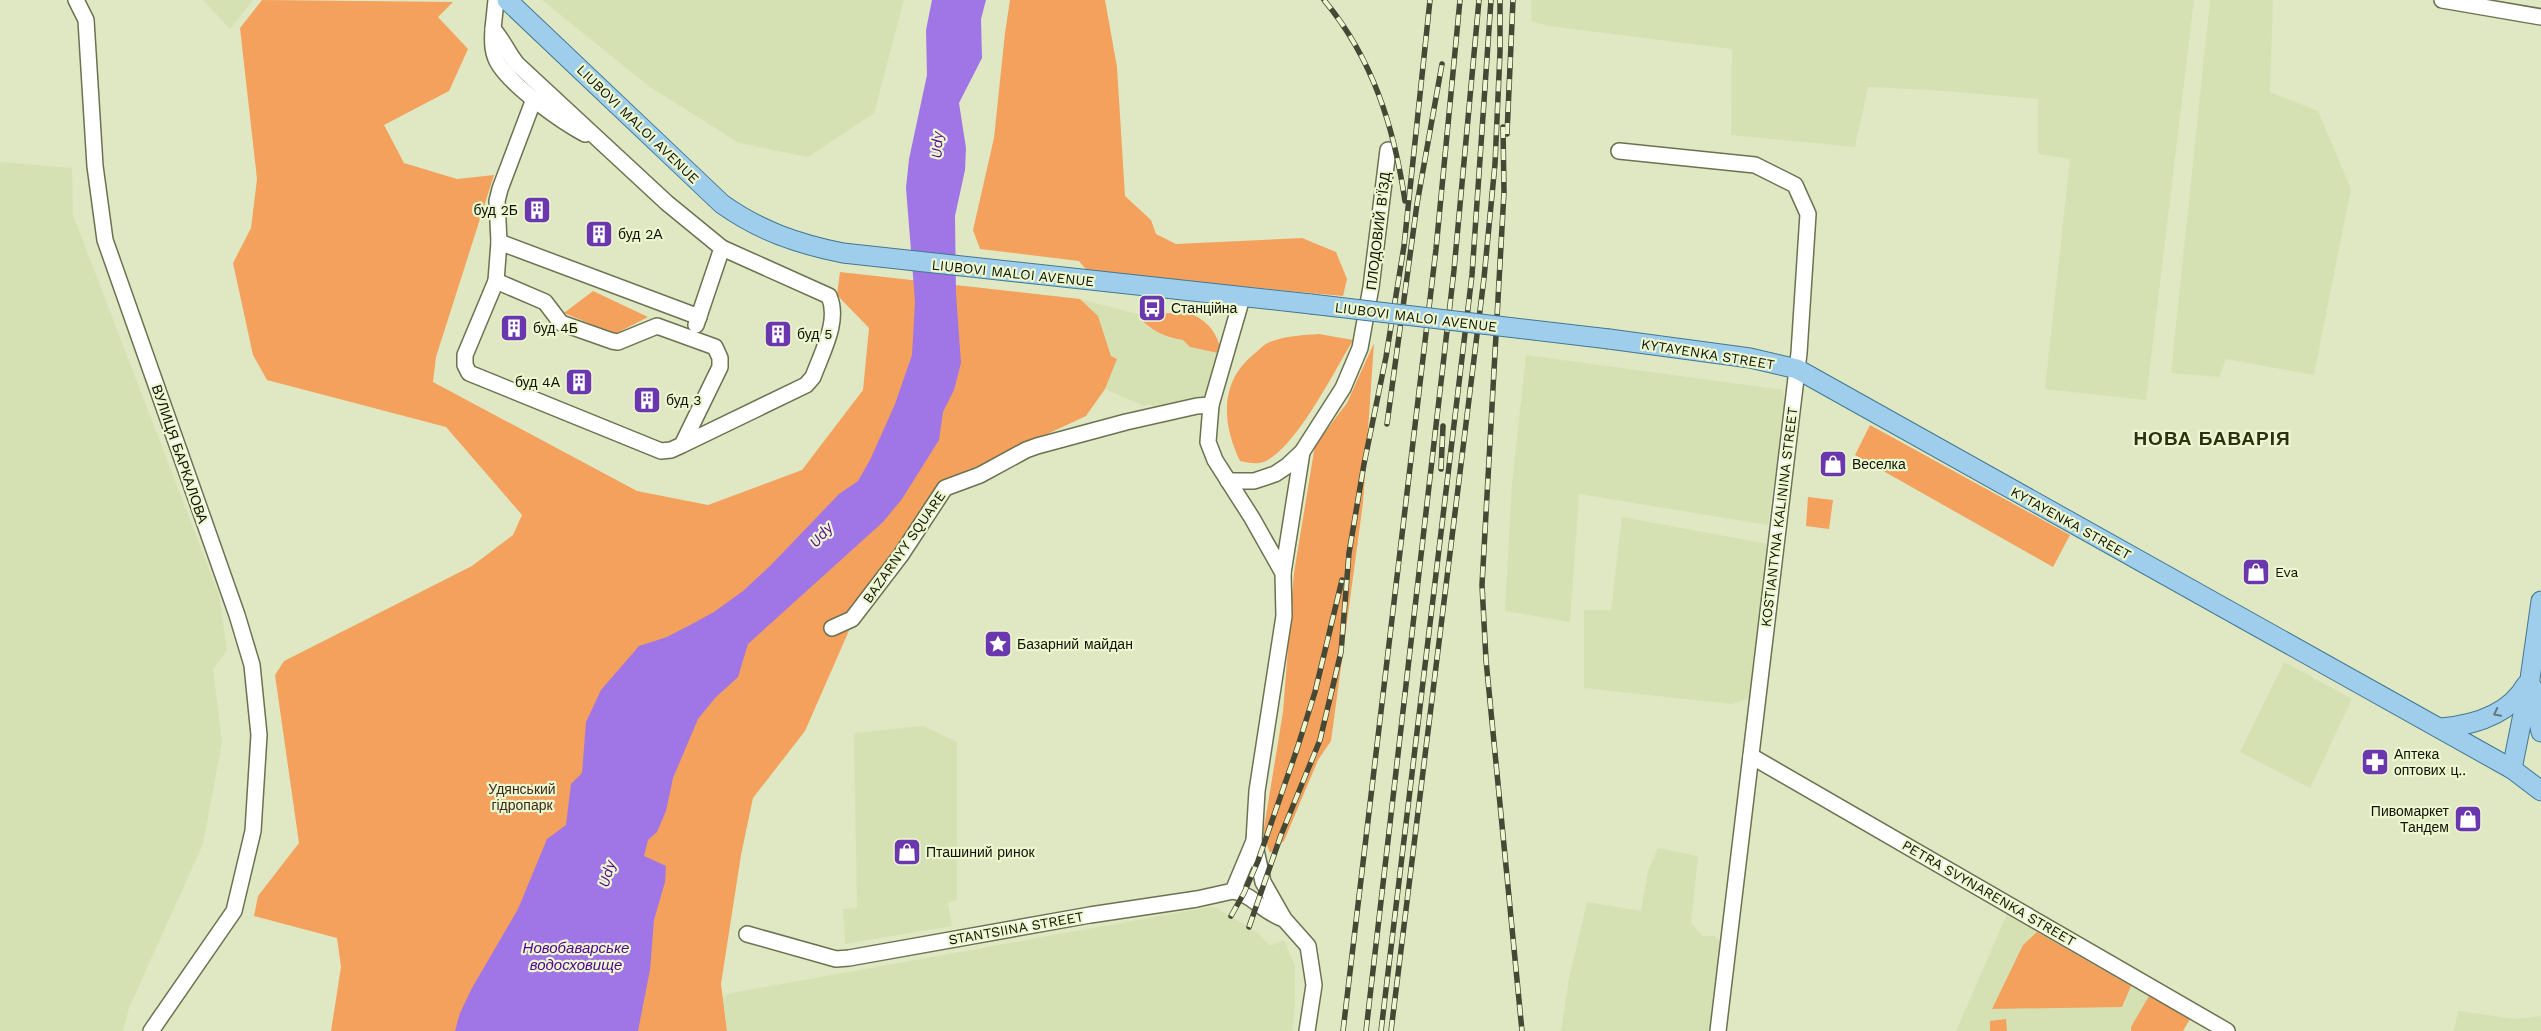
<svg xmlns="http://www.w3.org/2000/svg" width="2541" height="1031" viewBox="0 0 2541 1031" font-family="'Work Sans',sans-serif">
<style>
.built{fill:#d6e1b3}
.green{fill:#f3a15d}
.water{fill:#a076e6}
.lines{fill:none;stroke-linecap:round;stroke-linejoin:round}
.minor-casing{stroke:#6a7250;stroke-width:18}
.major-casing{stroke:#427793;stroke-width:21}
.minor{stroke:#fff;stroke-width:15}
.major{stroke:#9eceec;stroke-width:19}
.rail-casing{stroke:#444835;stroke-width:5.5}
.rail{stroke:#ecf6cf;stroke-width:4;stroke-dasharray:11;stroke-linecap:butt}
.major-bridge-casing{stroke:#427793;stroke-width:21;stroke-linecap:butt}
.major-bridge{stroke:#9eceec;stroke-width:19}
.oneway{stroke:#5e7984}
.labels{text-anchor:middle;stroke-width:4.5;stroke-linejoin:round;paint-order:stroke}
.street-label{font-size:14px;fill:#0f1205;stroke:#ecf6cf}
.poi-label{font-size:14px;fill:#0f1205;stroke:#ecf6cf;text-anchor:start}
.park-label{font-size:14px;fill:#3d291a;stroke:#ecf6cf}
.water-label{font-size:15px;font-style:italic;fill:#510193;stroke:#ecf6cf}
.district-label{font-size:19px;font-weight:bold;letter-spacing:1px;fill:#2b3111;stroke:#ecf6cf}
</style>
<rect width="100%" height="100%" fill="#dfe8c2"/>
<!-- built -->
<g class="built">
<path d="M 203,0 L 253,0 L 230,29 Z"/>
<path d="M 542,0 L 904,0 L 874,113 L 808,157 L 739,143 L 650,87 Z"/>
<path d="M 1532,0 L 2194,0 L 2146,400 L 2045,389 L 2070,159 L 2038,154 L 2038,99 L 1932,90 L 1868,87 L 1855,147 L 1731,135 L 1732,49 L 1549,26 L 1531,21 Z"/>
<path d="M 2210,0 L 2273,0 L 2270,92 L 2318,111 L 2351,189 L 2314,375 L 2226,359 L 2219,377 L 2171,373 Z"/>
<path d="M 0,162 L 72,168 L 73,215 L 219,595 L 227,650 L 213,669 L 222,742 L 203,844 L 129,1008 L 123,1031 L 0,1031 Z"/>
<path d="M 1080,299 L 1141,315 L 1139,317 L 1147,327 L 1171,339 L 1183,340 L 1190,347 L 1218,353 L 1211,405 L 1159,412 L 1150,404 L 1144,406 L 1105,389 L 1117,359 L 1111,356 L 1098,317 Z"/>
<path d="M 1526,355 L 1783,390 L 1785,406 L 1768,525 L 1579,494 L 1570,622 L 1505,611 L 1512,483 Z"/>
<path d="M 1622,517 L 1768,544 L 1749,698 L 1732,704 L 1584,688 L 1584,610 L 1611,610 Z"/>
<path d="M 2284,662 L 2352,699 L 2310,788 L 2240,752 Z"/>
<path d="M 923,726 L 957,742 L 957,900 L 948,903 L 952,926 L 845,944 L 843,909 L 857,908 L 854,733 Z"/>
<path d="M 1658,848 L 1698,856 L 1691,923 L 1703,936 L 1715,936 L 1724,947 L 1714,1031 L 1561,1031 L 1569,979 L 1587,902 L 1641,911 L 1648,871 Z"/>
<path d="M 1210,907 L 1217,908 L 1258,933 L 1270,946 L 1284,940 L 1295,965 L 1295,1007 L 1292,1031 L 727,1031 L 723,997 L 731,993 Z"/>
<path d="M 2007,914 L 2190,1019 L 2183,1031 L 1956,1031 Z"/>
<path d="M 2458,1011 L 2516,1019 L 2541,1016 L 2541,1031 L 2454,1031 Z"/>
</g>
<!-- green -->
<g class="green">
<path d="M 262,0 L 453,2 L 438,17 L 468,49 L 449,91 L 384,125 L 404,163 L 457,179 L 494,175 L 436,357 L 433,382 L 637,491 L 708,505 L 802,470 L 863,390 L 869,328 L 837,295 L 840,272 L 1080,299 L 1098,316 L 1111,356 L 1117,359 L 1105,389 L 1086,416 L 939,484 L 851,626 L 805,731 L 753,798 L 741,855 L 721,984 L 727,1031 L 331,1031 L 341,967 L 337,938 L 254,916 L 258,896 L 299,843 L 275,675 L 284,661 L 472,566 L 513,535 L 522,515 L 446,427 L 267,380 L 253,355 L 233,263 L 251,228 L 257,179 L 240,28 Z"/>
<path d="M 1010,0 L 1105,0 L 1117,67 L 1125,196 L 1151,220 L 1156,234 L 1176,244 L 1302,238 L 1336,252 L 1347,279 L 1343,296 L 1088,272 L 1079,261 L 980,249 L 973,230 L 994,138 L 1005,33 Z"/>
<path d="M 593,291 L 648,317 L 615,334 L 564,313 Z"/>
<path d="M 1187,312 C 1205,319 1215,329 1220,347 L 1218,353 L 1190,347 L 1183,340 C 1167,338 1149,330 1139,317 L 1141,315 Z"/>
<path d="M 1319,334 L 1353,340 C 1334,372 1298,444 1266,461 C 1257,465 1249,463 1240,461 C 1222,424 1219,382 1254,354 C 1259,350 1264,344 1270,342 C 1285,336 1302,335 1319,334 Z"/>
<path d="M 1374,343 L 1363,503 L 1331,741 L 1318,760 L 1284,841 L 1270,853 L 1263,834 L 1283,712 L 1294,573 L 1315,445 L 1347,403 Z"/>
<path d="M 1870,425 L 2070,535 L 2053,567 L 1855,455 Z"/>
<path d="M 1808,497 L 1833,500 L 1829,529 L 1806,526 Z"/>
<path d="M 2037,932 L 2131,986 L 2122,1007 L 1992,1009 L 2023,945 Z"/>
<path d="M 2149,996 L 2190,1019 L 2183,1031 L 2131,1031 L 2131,1027 Z"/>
<path d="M 2006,1019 L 2007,1031 L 1990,1031 L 1990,1021 Z"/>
</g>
<!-- water -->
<path class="water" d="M 932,0 L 986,0 L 981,19 L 982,58 L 959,103 L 966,148 L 965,170 L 955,216 L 956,293 L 961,363 L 954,390 L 943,412 L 939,440 L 902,499 L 883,522 L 748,644 L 738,677 L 715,698 L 698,719 L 673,778 L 666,811 L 657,832 L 648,840 L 644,856 L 666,866 L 665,882 L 654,920 L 650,970 L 638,1031 L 455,1031 L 460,1013 L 472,988 L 518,909 L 547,839 L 566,825 L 571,784 L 582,773 L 586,722 L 601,690 L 639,646 L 667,637 L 692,624 L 714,612 L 743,591 L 770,566 L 839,494 L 858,481 L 870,460 L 895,404 L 912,355 L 915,301 L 906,188 L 909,159 L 927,75 L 926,30 Z"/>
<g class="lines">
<!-- minor casing -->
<g class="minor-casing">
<g id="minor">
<path d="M 76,0 L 86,20 L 95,166 L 105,240 L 237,615 L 252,665 L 259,735 L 253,831 L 234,911 L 151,1031"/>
<path d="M 496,0 L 493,29 C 503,40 508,53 517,64 L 667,203 L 722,248 L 829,296 C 840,321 822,352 813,377 L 806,385 L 682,445 L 671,450 L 661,451 L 469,373 L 465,365 L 465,355 L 496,281 L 545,302 L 561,323 L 612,341 L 618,342 L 657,326 L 715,347 L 720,358 L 720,367 L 682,445"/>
<path d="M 2442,0 L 2541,17"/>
<path d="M 493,29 C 492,42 492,55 500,66 C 516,89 561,121 585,134"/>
<path d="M 1619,151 L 1755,165 L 1795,185 L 1808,214 L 1799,353 L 1718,1031"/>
<path d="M 499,242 L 699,317"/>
<path d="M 496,281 L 499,242 L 497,201 L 500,189 L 534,99"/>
<path d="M 1242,298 L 1211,405 L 1208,442 L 1215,460 L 1252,518 L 1283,573 L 1284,616 L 1257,791 L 1254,841 L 1263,882 L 1284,919 L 1308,946 L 1314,985 L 1307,1031"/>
<path d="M 696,325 L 722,248"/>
<path d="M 1228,481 L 1254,481 L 1275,474 L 1287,466 L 1302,452 L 1343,388 L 1360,348 L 1371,287 L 1388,150"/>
<path d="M 1283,573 L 1302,452"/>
<path d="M 832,628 L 852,619 L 901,555 L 945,488 L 980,475 L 1026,450 L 1037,446 L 1126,422 L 1197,406 L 1211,405"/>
<path d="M 1751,756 L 2227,1031"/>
<path d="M 1233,891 C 1254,895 1262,912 1284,919"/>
<path d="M 747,934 L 836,959 L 849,958 L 1090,915 L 1197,899 L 1233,891 L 1254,841"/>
</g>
</g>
<!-- major casing -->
<g class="major-casing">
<g id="major">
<path d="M 507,0 L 722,204 C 760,231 798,244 843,253 L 1311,304"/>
<path d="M 1609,339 L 1750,358 L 1797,369 L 2512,769 L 2541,791"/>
<path d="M 2532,687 L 2541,732"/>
<path d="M 2441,728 C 2474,725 2509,715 2526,685"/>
<path d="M 2512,769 L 2530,679 L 2541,601"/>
</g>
</g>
<!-- minor -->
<use href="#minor" class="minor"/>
<!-- major -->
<use href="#major" class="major"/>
<!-- rail casing -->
<g class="rail-casing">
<g id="rail">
<path d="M 1324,0 C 1373,59 1394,127 1405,201"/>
<path d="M 1503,127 L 1504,192 L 1482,585 L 1486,660 L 1522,1031"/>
<path d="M 1507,134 L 1513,0"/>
<path d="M 1387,424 L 1417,204 L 1442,64"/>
<path d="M 1441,469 L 1443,426"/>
<path d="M 1231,916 L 1244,893 L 1258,861 L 1297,749 L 1315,692 L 1342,580"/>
<path d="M 1249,927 L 1281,835 L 1320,740 L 1341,652 L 1349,553 L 1364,464 L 1386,357 L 1404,246 L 1430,0"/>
<path d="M 1343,1031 L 1436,249 L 1460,0"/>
<path d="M 1366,1031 L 1454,270 L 1479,0"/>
<path d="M 1381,1031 L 1472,275 L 1491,0"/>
<path d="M 1391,1031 L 1484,278 L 1495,164 L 1500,52 L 1500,0"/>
</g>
</g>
<!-- rail -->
<use href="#rail" class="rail"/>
<!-- major-bridge casing -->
<g class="major-bridge-casing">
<path id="major-bridge" d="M 1311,304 L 1609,339"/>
</g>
<!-- major-bridge -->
<use href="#major-bridge" class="major-bridge"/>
</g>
<!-- one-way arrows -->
<defs><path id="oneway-chevron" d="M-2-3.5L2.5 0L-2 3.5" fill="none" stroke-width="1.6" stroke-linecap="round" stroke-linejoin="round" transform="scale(1.25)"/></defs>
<use class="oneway" href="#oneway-chevron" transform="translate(2497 713) rotate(153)"/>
<!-- icons -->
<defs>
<g id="building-square" transform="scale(1.4375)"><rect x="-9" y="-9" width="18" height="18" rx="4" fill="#6a37ae" stroke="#ecf6cf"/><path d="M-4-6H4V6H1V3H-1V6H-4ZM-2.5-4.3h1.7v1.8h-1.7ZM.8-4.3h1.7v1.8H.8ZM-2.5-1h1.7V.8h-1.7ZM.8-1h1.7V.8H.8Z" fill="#fff"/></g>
<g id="bus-square" transform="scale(1.4375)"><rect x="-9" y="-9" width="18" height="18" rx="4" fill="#6a37ae" stroke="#ecf6cf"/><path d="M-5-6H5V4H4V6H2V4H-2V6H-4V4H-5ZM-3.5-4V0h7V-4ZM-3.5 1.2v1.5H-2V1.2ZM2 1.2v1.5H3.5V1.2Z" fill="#fff"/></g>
<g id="shop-square" transform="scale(1.4375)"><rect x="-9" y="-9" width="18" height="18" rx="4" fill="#6a37ae" stroke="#ecf6cf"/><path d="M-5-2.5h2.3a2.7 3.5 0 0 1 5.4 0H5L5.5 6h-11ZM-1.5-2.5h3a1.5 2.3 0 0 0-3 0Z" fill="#fff"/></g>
<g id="sight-square" transform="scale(1.4375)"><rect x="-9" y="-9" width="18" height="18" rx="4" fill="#6a37ae" stroke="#ecf6cf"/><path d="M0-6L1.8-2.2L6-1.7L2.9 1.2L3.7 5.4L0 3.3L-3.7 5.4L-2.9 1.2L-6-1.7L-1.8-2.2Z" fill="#fff"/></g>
<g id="pharmacy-square" transform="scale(1.4375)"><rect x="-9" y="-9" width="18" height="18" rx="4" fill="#6a37ae" stroke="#ecf6cf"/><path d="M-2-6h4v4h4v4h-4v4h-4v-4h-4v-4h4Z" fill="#fff"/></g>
</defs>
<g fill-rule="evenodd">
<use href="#building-square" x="537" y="210"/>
<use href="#building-square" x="599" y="234"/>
<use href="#bus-square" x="1152" y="308"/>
<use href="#building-square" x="514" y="328"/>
<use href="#building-square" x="778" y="334"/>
<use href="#building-square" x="579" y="382"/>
<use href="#building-square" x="647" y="400"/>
<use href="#shop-square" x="1833" y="464"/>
<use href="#shop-square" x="2256" y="572"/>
<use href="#sight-square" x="998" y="644"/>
<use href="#pharmacy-square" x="2375" y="762"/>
<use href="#shop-square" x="2468" y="819"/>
<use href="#shop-square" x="907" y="852"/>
</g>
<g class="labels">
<!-- street labels -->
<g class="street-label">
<text transform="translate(638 124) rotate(44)" y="5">LIUBOVI MALOI AVENUE</text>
<text transform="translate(1378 231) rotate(-83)" y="5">ПЛОДОВИЙ В'ЇЗД</text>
<text transform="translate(1013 273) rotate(6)" y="5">LIUBOVI MALOI AVENUE</text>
<text transform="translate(1416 317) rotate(7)" y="5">LIUBOVI MALOI AVENUE</text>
<text transform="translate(1708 354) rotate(9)" y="5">KYTAYENKA STREET</text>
<text transform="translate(180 454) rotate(71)" y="5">ВУЛИЦЯ БАРКАЛОВА</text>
<text transform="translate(1779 517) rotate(-83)" y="5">KOSTIANTYNA KALININA STREET</text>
<text transform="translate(2071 523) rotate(29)" y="5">KYTAYENKA STREET</text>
<text transform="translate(904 547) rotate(-55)" y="5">BAZARNYY SQUARE</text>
<text transform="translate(1989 893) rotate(30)" y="5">PETRA SVYNARENKA STREET</text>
<text transform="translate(1016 928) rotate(-10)" y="5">STANTSIINA STREET</text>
</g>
<!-- poi labels -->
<g class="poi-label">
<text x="518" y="215" text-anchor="end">буд 2Б</text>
<text x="618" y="239">буд 2А</text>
<text x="1171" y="313">Станційна</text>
<text x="533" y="333">буд 4Б</text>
<text x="797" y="339">буд 5</text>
<text x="560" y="387" text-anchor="end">буд 4А</text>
<text x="666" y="405">буд 3</text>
<text x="1852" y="469">Веселка</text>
<text x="2275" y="577">Eva</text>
<text x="1017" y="649">Базарний майдан</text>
<text x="2394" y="759">Аптека<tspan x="2394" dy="16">оптових ц‥</tspan></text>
<text x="2449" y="816" text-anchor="end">Пивомаркет<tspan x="2449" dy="16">Тандем</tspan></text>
<text x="926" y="857">Пташиний ринок</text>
</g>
<!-- park labels -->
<g class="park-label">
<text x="522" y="794">Удянський<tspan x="522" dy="16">гідропарк</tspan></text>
</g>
<!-- water labels -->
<g class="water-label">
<text transform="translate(937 145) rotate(-88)" y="5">Udy</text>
<text transform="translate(821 535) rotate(-49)" y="5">Udy</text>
<text transform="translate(607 874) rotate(-75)" y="5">Udy</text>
<text x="576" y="953">Новобаварське<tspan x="576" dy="17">водосховище</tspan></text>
</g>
<!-- district labels -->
<g class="district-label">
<text x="2212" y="445">НОВА БАВАРІЯ</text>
</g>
</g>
</svg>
